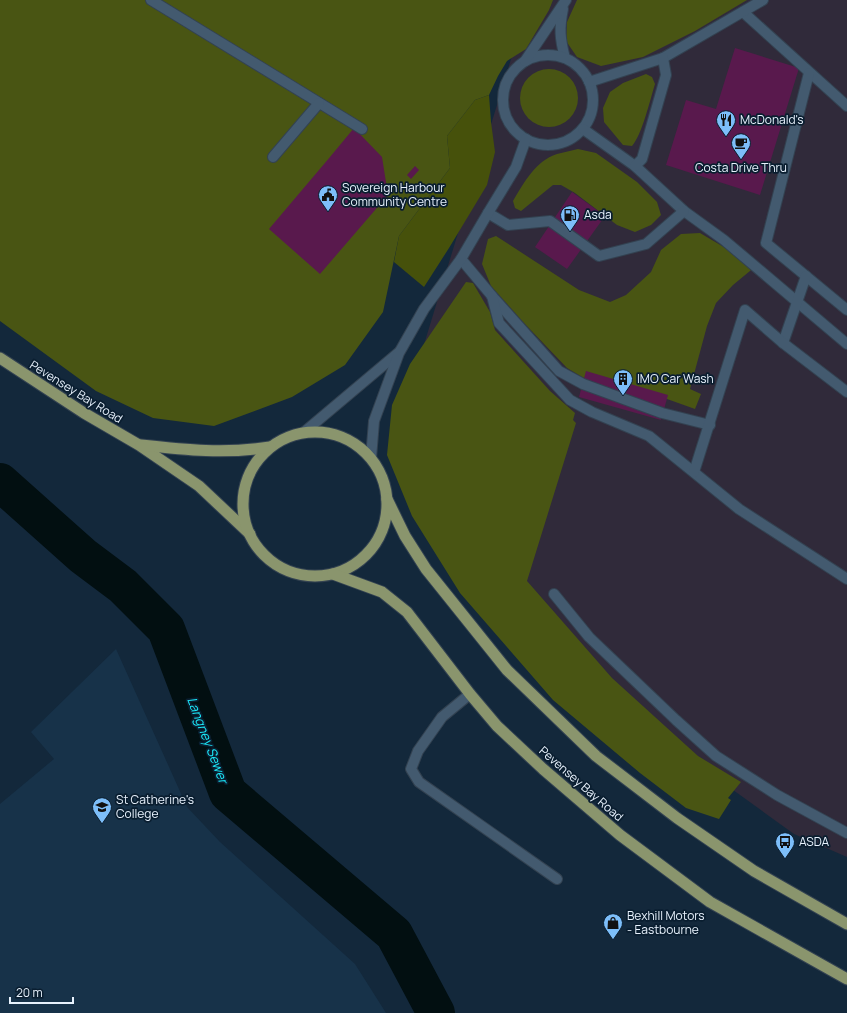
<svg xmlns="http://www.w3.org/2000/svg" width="847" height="1013" viewBox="0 0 847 1013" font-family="Manrope,sans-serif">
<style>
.commercial{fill:#302a3a}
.built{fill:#173249}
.green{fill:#495513}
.forest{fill:#46510b}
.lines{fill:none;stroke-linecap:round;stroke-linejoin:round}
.river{stroke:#020f11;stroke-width:38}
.building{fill:#59194d}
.service-casing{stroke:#334251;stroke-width:12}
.primary-casing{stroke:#334251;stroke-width:13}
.service{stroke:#435a6f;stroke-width:10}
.primary{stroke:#8a956d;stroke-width:11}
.labels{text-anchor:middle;stroke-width:3.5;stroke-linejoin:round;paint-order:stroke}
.poi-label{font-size:12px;fill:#e8f2fd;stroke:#0a1e30;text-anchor:start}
.street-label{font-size:12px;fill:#e8f2fd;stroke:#0a1e30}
.water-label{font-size:13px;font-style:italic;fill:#1bebfa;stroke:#0a1e30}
</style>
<rect width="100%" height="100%" fill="#13283b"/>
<!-- commercial -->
<path class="commercial" d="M 529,0 L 847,0 L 847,857 L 794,834 L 661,738 L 523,597 L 408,397 Z"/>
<!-- built -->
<path class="built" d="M 116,649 L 187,807 L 220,842 L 355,964 L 386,1013 L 0,1013 L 0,804 L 54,759 L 31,732 Z"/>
<!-- green -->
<g class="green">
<path d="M 0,0 L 553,0 L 549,10 L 526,49 L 507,61 L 498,76 L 489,95 L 475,100 L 447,136 L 450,168 L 399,236 L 383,312 L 345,365 L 292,397 L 214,426 L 153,418 L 96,391 L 0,321 Z"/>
<path d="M 577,0 L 747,0 L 695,31 L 643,57 L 601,66 L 577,57 L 566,41 L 567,22 Z"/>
<circle cx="549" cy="98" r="29"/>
<path d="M 646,74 L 652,77 L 655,84 C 650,100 642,135 632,146 L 623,145 L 604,122 L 603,108 L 610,92 L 623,83 Z"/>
<path d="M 578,149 L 596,153 L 637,182 L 657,202 L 661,215 L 651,225 L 635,232 L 617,225 L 575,193 L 561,185 L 553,185 L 521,211 L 515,208 L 513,201 C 524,183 535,161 557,154 C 564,152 571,151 578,149 Z"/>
<path d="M 700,233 L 756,266 L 733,285 L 716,303 L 707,326 L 690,389 L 701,394 L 695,409 L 667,399 L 584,378 L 567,368 L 524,323 L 491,286 L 482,264 L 488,239 L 496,236 L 579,290 L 610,302 L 626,295 L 651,272 L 661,250 L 681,234 Z"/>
<path d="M 466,282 L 473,283 L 490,312 L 495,330 L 550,391 L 575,413 L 573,420 L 576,423 L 527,581 L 612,678 L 698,756 L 741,782 L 728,798 L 731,800 L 719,819 L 686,808 L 640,773 L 553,700 L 460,593 L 412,516 L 387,455 L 392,405 L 410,364 Z"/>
</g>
<!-- forest -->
<path class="forest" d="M 489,95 L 491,122 L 495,152 L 487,185 L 449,248 L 424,287 L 394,262 L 399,236 L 450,168 L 447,136 L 475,100 Z"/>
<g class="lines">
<!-- river -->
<path class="river" d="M 0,482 L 83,556 L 123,586 L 166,629 L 228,793 L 394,934 L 436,1013"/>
</g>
<!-- building -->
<g class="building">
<path d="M 735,48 L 799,68 L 760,195 L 666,165 L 686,100 L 716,109 Z"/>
<path d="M 354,128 L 382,157 L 388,195 L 320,274 L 269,229 L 330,157 Z"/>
<path d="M 415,166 L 419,170 L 411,179 L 407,175 Z"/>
<path d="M 572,192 L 605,216 L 567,269 L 535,247 Z"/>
<path d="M 586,371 L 668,395 L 661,420 L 579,397 Z"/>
</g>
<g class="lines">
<!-- service casing -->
<g class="service-casing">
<g id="service">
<path d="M 151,0 L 362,129"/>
<path d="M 563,9 C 559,28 560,39 565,58"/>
<path d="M 743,12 L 847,106"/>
<circle cx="548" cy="100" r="45"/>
<path d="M 525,61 L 566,0"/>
<path d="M 809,73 L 766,243 L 847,310"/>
<path d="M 589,82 L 663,58 L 763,0"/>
<path d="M 583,129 L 635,166 L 684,211 L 724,240 L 847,344"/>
<path d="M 273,157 L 319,103"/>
<path d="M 635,166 L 642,159 L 666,75 L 663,58"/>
<path d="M 488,213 L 508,225 L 550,221 L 599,256 L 646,244 L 684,211"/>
<path d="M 461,259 L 492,296 L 559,371 L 583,384 L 662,413 L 710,425"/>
<path d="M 492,296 L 499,323 L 570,400 L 592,412 L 649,436 L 739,509 L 847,579"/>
<path d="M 783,343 L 806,276"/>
<path d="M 303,433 L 398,353"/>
<path d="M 371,458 L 374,421 L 399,353 L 424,309 L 461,259 L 488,213 L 516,167 L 526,139"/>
<path d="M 694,472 L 745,310 L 783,343 L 847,392"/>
<path d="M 554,594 L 589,637 L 676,720 L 716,756 L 777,795 L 847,833"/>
<path d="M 470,694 L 442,717 L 418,751 L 411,769 L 419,782 L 557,879"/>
</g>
</g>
<!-- primary casing -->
<g class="primary-casing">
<g id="primary">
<path d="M 0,358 L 84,413 L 139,445 L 199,486 L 250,534"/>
<circle cx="315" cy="504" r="72"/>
<path d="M 141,445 C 186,450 226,454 270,447"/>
<path d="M 387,499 L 405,536 L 426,569 L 507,670 L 596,756 L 677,818 L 754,871 L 847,924"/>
<path d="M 333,574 L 382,592 L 407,612 L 470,694 L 497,726 L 543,769 L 620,835 L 710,902 L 847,979"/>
</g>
</g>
<!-- service -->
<use href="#service" class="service"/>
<!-- primary -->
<use href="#primary" class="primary"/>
</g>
<!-- icons -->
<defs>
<g id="restaurant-pin" transform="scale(1)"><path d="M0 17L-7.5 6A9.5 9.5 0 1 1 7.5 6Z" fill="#7dbef9" stroke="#0a1e30"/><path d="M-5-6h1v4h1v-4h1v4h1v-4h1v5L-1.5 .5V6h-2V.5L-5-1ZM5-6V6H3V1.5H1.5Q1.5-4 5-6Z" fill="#111"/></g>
<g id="cafe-pin" transform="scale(1)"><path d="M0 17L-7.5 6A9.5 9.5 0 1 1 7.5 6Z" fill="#7dbef9" stroke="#0a1e30"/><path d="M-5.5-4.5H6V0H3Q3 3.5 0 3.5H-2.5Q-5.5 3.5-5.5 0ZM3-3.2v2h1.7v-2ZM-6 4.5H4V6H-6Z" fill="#111"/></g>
<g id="civic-pin" transform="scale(1)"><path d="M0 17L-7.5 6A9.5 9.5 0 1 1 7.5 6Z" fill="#7dbef9" stroke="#0a1e30"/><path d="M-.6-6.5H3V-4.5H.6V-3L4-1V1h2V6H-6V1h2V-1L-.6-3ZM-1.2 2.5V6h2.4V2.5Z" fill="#111"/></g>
<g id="fuel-pin" transform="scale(1)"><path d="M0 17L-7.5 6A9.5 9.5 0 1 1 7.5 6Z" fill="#7dbef9" stroke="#0a1e30"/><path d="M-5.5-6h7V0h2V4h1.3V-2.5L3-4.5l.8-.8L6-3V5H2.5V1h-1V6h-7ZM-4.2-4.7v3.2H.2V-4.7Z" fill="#111"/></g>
<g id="building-pin" transform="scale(1)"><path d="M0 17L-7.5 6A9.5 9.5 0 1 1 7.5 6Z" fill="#7dbef9" stroke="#0a1e30"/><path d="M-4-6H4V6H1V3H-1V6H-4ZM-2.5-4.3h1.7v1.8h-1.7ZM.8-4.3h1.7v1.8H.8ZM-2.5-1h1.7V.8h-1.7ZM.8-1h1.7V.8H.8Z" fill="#111"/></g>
<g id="school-pin" transform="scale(1)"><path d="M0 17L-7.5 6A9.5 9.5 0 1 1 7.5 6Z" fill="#7dbef9" stroke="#0a1e30"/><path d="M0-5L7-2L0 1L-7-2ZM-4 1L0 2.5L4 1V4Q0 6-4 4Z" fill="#111"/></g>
<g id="bus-pin" transform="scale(1)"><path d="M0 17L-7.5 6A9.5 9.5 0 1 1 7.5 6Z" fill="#7dbef9" stroke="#0a1e30"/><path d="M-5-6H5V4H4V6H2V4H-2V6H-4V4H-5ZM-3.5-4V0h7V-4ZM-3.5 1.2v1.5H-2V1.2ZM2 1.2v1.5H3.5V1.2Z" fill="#111"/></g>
<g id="shop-pin" transform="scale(1)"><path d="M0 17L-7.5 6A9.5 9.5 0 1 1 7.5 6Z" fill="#7dbef9" stroke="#0a1e30"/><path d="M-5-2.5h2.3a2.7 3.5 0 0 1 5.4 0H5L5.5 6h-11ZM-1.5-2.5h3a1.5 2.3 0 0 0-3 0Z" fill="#111"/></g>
</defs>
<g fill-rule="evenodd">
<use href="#restaurant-pin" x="726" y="120"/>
<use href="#cafe-pin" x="741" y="143"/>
<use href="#civic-pin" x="328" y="195"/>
<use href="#fuel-pin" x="570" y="215"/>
<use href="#building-pin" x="623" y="379"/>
<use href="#school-pin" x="102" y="807"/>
<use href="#bus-pin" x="785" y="842"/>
<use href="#shop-pin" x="613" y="923"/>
</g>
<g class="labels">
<!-- poi labels -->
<g class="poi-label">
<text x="740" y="124">McDonald's</text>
<text x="741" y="172" text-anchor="middle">Costa Drive Thru</text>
<text x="342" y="192">Sovereign Harbour<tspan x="342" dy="14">Community Centre</tspan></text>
<text x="584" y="219">Asda</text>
<text x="637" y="383">IMO Car Wash</text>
<text x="116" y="804">St Catherine's<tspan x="116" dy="14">College</tspan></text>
<text x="799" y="846">ASDA</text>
<text x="627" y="920">Bexhill Motors<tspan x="627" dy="14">- Eastbourne</tspan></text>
</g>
<!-- street labels -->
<g class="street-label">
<text transform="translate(76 392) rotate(32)" y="4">Pevensey Bay Road</text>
<text transform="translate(581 784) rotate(41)" y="4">Pevensey Bay Road</text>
</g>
<!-- water labels -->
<g class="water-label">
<text transform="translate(208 740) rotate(69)" y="5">Langney Sewer</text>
</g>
</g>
<!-- scale -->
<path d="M10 997v6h63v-6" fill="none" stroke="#e8f2fd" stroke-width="2"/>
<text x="16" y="997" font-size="12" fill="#e8f2fd" stroke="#0a1e30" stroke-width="3" paint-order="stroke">20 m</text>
</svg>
